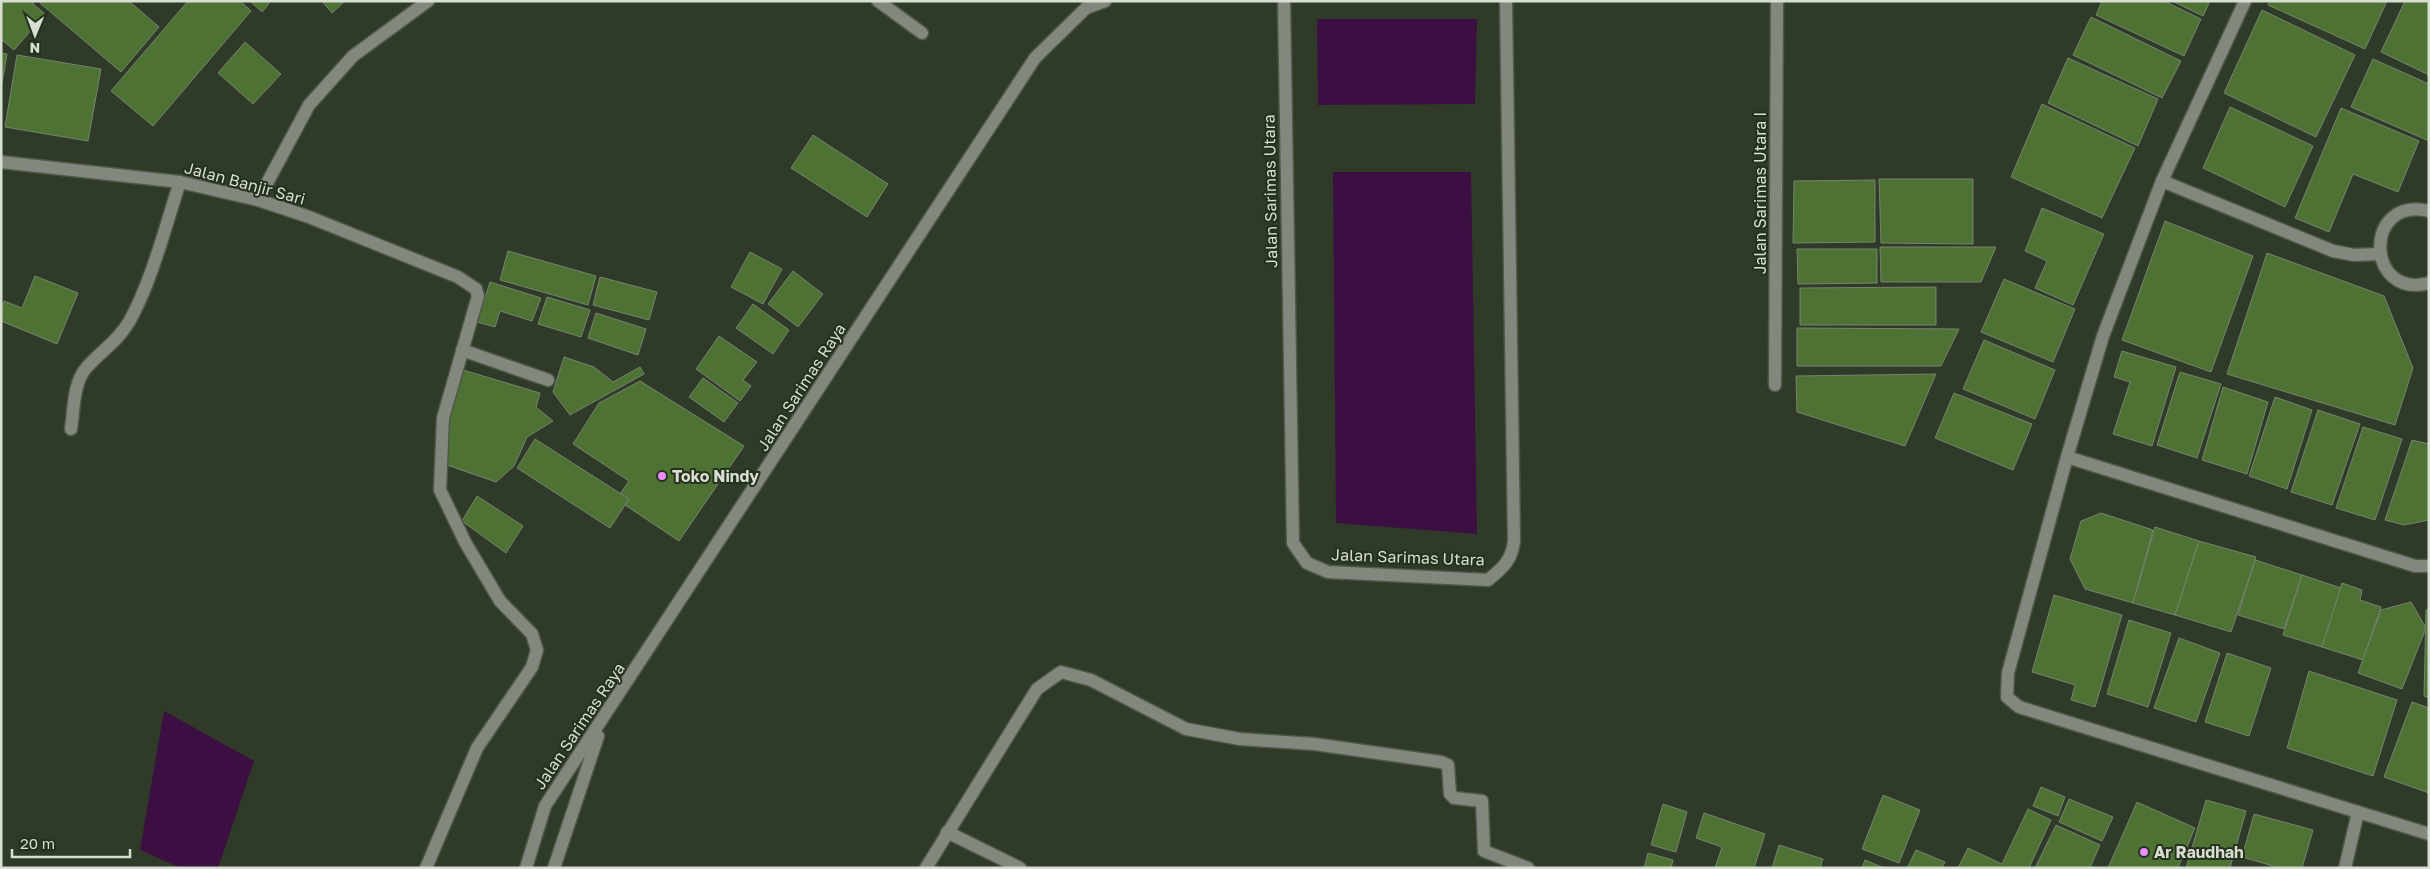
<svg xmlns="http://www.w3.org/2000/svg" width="2430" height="869" viewBox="0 0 2430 869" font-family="'Golos Text',sans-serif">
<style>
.water{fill:#3b0f41}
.building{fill:#4e7234;stroke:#76846e}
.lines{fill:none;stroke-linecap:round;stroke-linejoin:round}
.minor-casing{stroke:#4d5847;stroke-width:15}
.minor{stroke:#82887e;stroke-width:12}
.poi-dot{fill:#ec8cfb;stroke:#25311e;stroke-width:2}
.labels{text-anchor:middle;stroke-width:4;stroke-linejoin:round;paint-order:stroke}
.street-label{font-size:16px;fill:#d7ded2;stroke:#25311e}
.poi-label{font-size:16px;font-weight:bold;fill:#d7ded2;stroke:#25311e;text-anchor:start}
</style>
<rect width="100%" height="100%" fill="#2f3b28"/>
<!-- water -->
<g class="water">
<path d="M 1317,19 L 1477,19 L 1475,104 L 1318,105 Z"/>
<path d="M 1333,172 L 1471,172 L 1477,534 L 1336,523 Z"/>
<path d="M 164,711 L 254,761 L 218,868 L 181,868 L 140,850 Z"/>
</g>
<!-- building -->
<g class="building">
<path d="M 1,1 L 35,1 L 33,4 L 45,14 L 14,50 L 1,39 Z"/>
<path d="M 41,1 L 129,1 L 159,27 L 121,72 L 40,3 Z"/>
<path d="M 188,1 L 240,1 L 251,11 L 153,126 L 111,91 Z"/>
<path d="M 250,1 L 271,1 L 262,12 Z"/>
<path d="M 322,1 L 345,1 L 332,13 Z"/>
<path d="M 2102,1 L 2164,1 L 2201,19 L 2184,56 L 2096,15 Z"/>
<path d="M 2172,1 L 2210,1 L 2203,16 Z"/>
<path d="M 2270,1 L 2387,1 L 2365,49 L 2268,5 Z"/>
<path d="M 2405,1 L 2429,1 L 2429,75 L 2381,52 Z"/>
<path d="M 2262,10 L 2355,55 L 2316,137 L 2224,93 Z"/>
<path d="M 2091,17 L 2181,61 L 2162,98 L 2073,55 Z"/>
<path d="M 245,42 L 281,74 L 253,104 L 218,73 Z"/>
<path d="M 1,53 L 7,54 L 1,89 Z"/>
<path d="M 17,55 L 101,69 L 88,141 L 5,127 Z"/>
<path d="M 2068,58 L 2158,99 L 2138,146 L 2048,103 Z"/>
<path d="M 2373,59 L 2429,84 L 2429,141 L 2351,107 Z"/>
<path d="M 2042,104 L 2135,148 L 2102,218 L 2011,177 Z"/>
<path d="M 2230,107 L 2313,146 L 2285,207 L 2203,168 Z"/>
<path d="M 2341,108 L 2419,141 L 2398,192 L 2353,174 L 2329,232 L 2295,218 Z"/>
<path d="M 813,135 L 888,184 L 867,217 L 791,168 Z"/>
<path d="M 1879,179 L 1973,179 L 1973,244 L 1881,243 Z"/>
<path d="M 1875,180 L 1875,242 L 1793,243 L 1794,181 Z"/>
<path d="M 2042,208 L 2104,234 L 2073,305 L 2035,288 L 2047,261 L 2025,251 Z"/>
<path d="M 2165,221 L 2253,256 L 2211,372 L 2122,340 Z"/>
<path d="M 1880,247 L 1996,247 L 1981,282 L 1881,282 Z"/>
<path d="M 1797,249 L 1877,249 L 1877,283 L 1798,284 Z"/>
<path d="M 508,251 L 596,276 L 588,305 L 500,280 Z"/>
<path d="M 750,252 L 782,269 L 763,304 L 731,287 Z"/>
<path d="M 2267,253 L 2384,296 L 2413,368 L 2395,425 L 2227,374 Z"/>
<path d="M 793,271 L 823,294 L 798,327 L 768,304 Z"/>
<path d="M 35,276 L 78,293 L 57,344 L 1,321 L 1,308 L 4,301 L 22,308 Z"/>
<path d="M 600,277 L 657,292 L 649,320 L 593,305 Z"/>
<path d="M 2004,279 L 2075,309 L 2053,362 L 1981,332 Z"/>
<path d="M 490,282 L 541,298 L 532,321 L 500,311 L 495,327 L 477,322 Z"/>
<path d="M 1936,287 L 1936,325 L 1800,325 L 1800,288 Z"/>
<path d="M 547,297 L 590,310 L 581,337 L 538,324 Z"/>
<path d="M 753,304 L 789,330 L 773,354 L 736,328 Z"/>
<path d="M 596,313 L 646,329 L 638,355 L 588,338 Z"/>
<path d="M 1797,328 L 1959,329 L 1941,366 L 1797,366 Z"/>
<path d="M 719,336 L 757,362 L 743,380 L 751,386 L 740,401 L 696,369 Z"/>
<path d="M 1984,340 L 2055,370 L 2035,419 L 1963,389 Z"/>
<path d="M 2122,351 L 2176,367 L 2152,446 L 2113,434 L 2130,382 L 2114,377 Z"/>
<path d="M 564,357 L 594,367 L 613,382 L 640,367 L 644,374 L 570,415 L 553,392 Z"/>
<path d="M 463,370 L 540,393 L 536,407 L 553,421 L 527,437 L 514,466 L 496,482 L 444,464 L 449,418 Z"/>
<path d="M 2180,372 L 2221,384 L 2197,458 L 2157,445 Z"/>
<path d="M 1936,374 L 1905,446 L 1797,412 L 1796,376 Z"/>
<path d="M 703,378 L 738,403 L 724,422 L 689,397 Z"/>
<path d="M 640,381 L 744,446 L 679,541 L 625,505 L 629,499 L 620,494 L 629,481 L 573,444 L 599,403 Z"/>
<path d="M 2223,387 L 2268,402 L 2247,474 L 2202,460 Z"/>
<path d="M 1954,393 L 2032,424 L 2013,470 L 1935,438 Z"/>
<path d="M 2275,397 L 2312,410 L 2287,489 L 2249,476 Z"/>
<path d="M 2318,410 L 2360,424 L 2332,505 L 2291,492 Z"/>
<path d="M 2363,427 L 2402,439 L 2375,520 L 2336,508 Z"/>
<path d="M 535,439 L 629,499 L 610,528 L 517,468 Z"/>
<path d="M 2412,440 L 2429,444 L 2429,520 L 2404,525 L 2385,520 Z"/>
<path d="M 477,496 L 523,526 L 506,553 L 462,521 Z"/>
<path d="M 2101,513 L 2153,530 L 2133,603 L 2085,589 L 2070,559 L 2081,521 Z"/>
<path d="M 2155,527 L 2199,541 L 2175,615 L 2133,603 Z"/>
<path d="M 2199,541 L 2256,557 L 2231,632 L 2175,615 Z"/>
<path d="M 2255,560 L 2302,575 L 2284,629 L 2238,615 Z"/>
<path d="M 2302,575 L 2341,588 L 2322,647 L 2283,635 Z"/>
<path d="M 2342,583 L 2362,590 L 2360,600 L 2381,607 L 2363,660 L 2322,647 Z"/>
<path d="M 2054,595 L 2122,615 L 2095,707 L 2071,700 L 2075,685 L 2032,672 Z"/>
<path d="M 2411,602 L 2426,628 L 2402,689 L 2358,673 L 2381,610 Z"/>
<path d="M 2426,610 L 2429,610 L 2429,698 L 2424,696 Z"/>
<path d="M 2129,620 L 2171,633 L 2148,707 L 2107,694 Z"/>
<path d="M 2179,638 L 2220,653 L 2196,722 L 2154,708 Z"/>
<path d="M 2227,653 L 2271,668 L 2249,736 L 2205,722 Z"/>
<path d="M 2309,671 L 2397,700 L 2373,776 L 2287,748 Z"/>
<path d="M 2412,702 L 2429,708 L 2429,793 L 2384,777 Z"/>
<path d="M 2041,787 L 2065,797 L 2058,816 L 2033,806 Z"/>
<path d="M 1883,795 L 1920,810 L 1899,863 L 1862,849 Z"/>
<path d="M 2069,799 L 2113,817 L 2102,841 L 2059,822 Z"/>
<path d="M 2206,800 L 2246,811 L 2230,868 L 2186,868 Z"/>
<path d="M 2137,802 L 2195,828 L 2178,868 L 2108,868 Z"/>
<path d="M 1663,804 L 1687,812 L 1676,852 L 1651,845 Z"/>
<path d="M 2028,809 L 2051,820 L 2029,868 L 1958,868 L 1968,848 L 2002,864 Z"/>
<path d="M 1704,813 L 1765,834 L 1754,868 L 1715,868 L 1722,847 L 1696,838 Z"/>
<path d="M 2254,814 L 2313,830 L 2302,868 L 2280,868 L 2242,857 Z"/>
<path d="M 2056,825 L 2100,845 L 2090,868 L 2035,868 Z"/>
<path d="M 1779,845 L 1823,859 L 1820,868 L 1772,868 Z"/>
<path d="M 1916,850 L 1945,862 L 1942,868 L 1907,868 Z"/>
<path d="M 1648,853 L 1673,860 L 1671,868 L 1644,868 Z"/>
<path d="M 1865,860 L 1884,868 L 1862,868 Z"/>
</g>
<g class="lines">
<!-- minor casing -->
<g class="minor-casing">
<g id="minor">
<path d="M 878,1 L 922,33"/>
<path d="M 1284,1 L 1293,543 L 1307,563 L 1328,572 L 1488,580 C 1503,568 1512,560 1514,541 L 1506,1"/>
<path d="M 2245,1 L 2162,181 L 2103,336 L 2067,457 L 2008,673 L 2007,697 L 2019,707 L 2429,834"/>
<path d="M 1,162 L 180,182 L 258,200 L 309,217 L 458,277 L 476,289 L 478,296 L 443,418 L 440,490 L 465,542 L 500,601 L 532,634 L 537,650 L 532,667 L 477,748 L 426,868"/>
<path d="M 2162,181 L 2333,251 L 2354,255 L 2379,254"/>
<path d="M 258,200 L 309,105 L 353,56 L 428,1"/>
<path d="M 2429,211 C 2363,195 2365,300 2429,283"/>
<path d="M 462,350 L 548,380"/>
<path d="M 1775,385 L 1777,1"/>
<path d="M 71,429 C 74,410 73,382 87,367 C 101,351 117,342 129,322 C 152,281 165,227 180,182"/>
<path d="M 2067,457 L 2415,566 L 2429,566"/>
<path d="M 947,832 L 1020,868"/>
<path d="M 526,868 L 545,806 L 1035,58 L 1086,8 L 1105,1"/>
<path d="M 554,868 L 598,736"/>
<path d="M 926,868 L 1037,689 L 1061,672 L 1091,680 L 1186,729 L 1240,739 L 1314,744 L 1441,762 L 1448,765 L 1450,794 L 1454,798 L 1482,801 L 1484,851 L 1528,868"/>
<path d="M 2345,868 L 2358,812"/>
</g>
</g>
<!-- minor -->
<use href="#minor" class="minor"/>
</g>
<!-- markers -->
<g class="poi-dot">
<circle cx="662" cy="476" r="5"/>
<circle cx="2144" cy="852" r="5"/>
</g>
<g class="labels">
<!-- street labels -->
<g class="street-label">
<text transform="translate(245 183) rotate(15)" y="6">Jalan Banjir Sari</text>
<text transform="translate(1270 191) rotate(-91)" y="6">Jalan Sarimas Utara</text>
<text transform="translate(1760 193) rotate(-90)" y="6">Jalan Sarimas Utara I</text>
<text transform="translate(801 387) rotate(-57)" y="6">Jalan Sarimas Raya</text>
<text transform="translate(1408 557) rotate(2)" y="6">Jalan Sarimas Utara</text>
<text transform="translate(579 726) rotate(-56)" y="6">Jalan Sarimas Raya</text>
</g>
<!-- poi labels -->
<g class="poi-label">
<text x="672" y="482">Toko Nindy</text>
<text x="2154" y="858">Ar Raudhah</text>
</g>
</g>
<!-- border -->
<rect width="2430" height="869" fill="none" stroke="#d7ded2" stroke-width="5"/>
<!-- north arrow -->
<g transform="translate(35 35) rotate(181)" stroke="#25311e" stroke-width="4" paint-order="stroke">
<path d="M0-4L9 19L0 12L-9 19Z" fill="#d7ded2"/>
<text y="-8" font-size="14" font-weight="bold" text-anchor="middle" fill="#d7ded2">N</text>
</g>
<!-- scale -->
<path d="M12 849v8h118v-8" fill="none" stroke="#d7ded2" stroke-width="2.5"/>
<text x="20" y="849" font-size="15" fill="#d7ded2" stroke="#25311e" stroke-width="4" paint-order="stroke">20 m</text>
</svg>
